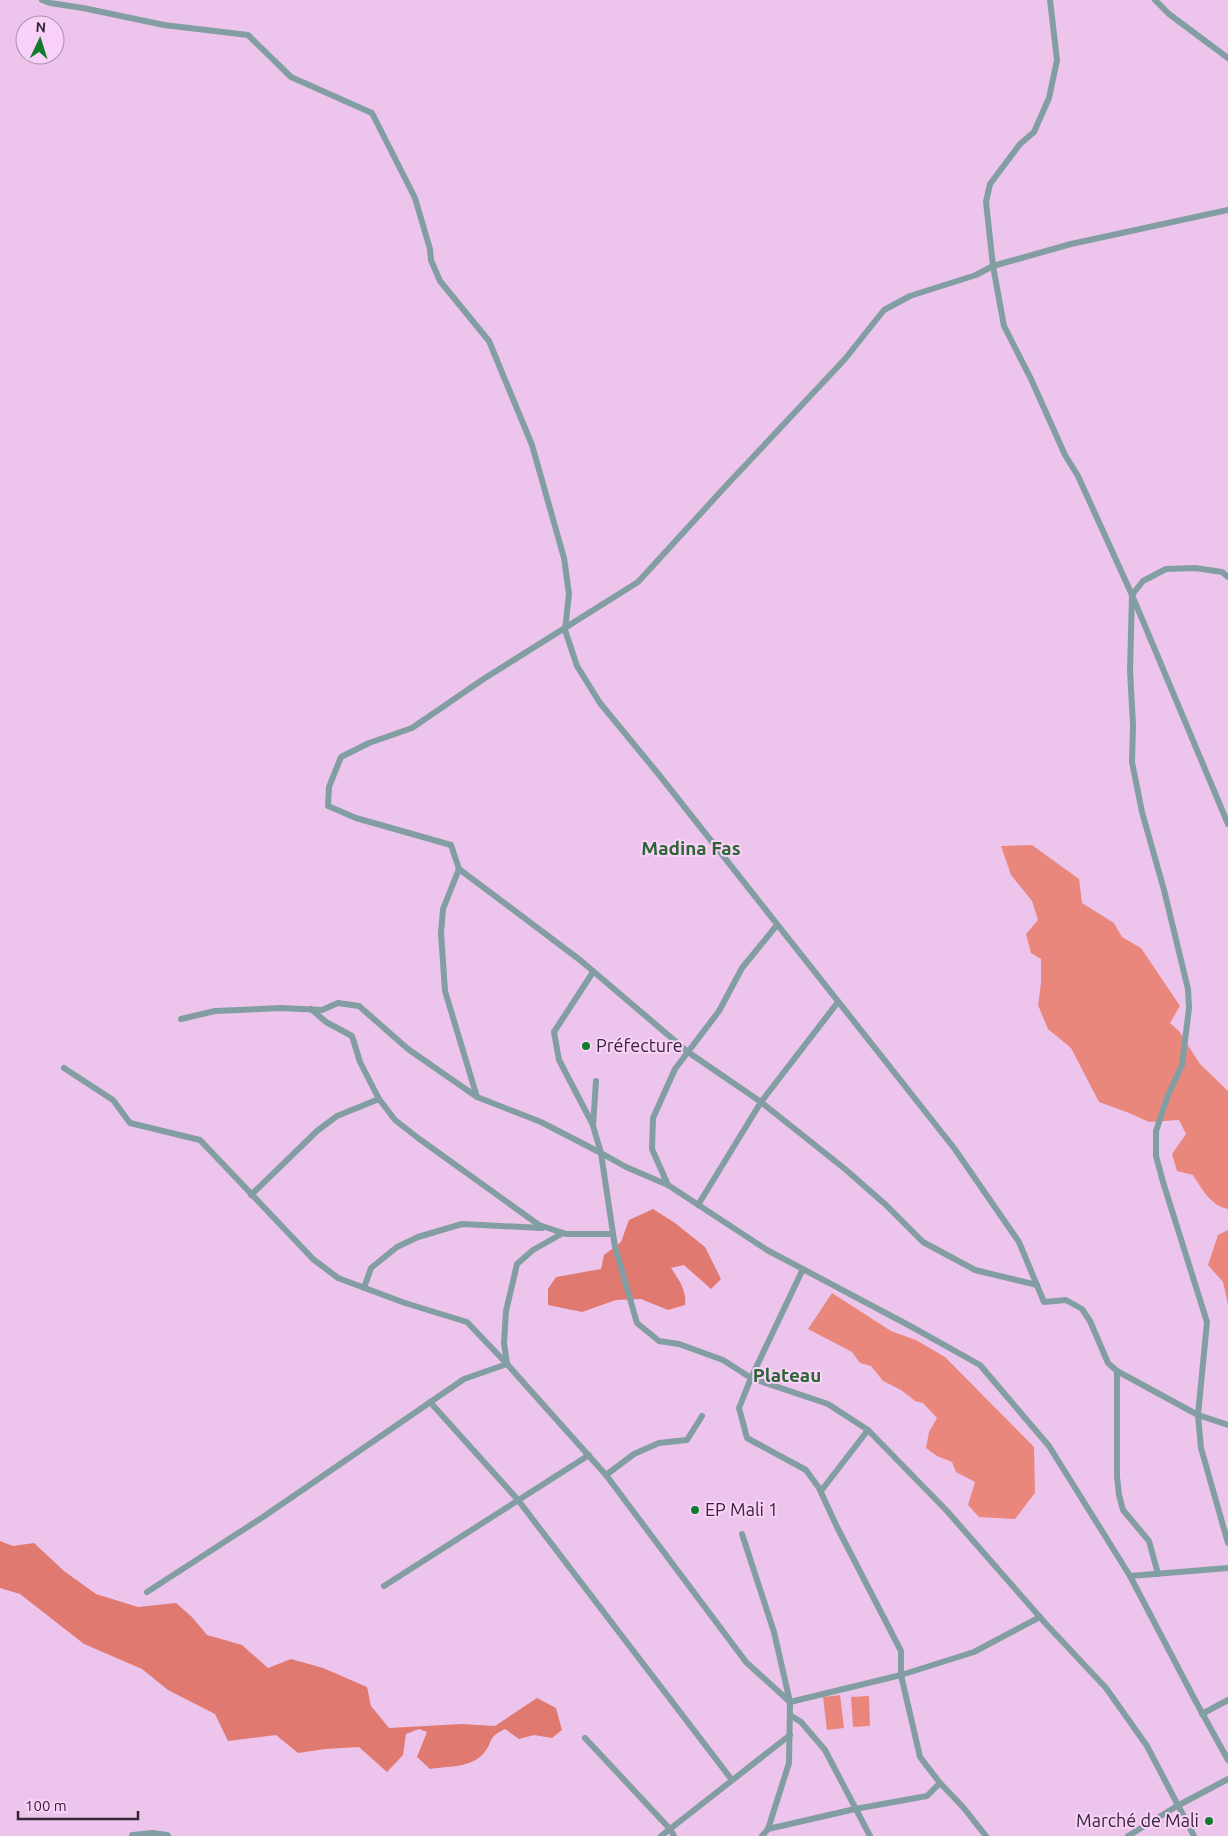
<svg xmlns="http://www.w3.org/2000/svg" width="1228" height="1836" viewBox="0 0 1228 1836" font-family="Ubuntu,sans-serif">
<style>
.green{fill:#ea877c}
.forest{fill:#e0796f}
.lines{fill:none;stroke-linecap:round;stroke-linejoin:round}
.minor{stroke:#839ea2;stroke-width:6}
.tertiary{stroke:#839ea2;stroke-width:8}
.poi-dot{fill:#127a2d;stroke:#fad2f9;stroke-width:2}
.labels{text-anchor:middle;stroke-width:4;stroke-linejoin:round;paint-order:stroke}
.poi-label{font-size:18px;fill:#352635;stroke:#fad2f9;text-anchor:start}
.neighbourhood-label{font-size:19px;font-weight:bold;fill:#2a6533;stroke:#fad2f9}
</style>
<rect width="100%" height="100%" fill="#edc5ec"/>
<!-- green -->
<g class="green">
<path d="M 1032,845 L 1079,879 L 1082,903 L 1114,923 L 1122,937 L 1141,948 L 1180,1006 L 1170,1023 L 1179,1031 L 1200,1064 L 1228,1091 L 1228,1209 C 1211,1206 1202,1189 1193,1175 L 1177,1171 L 1172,1154 L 1186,1134 L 1179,1120 L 1149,1122 L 1129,1113 L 1099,1102 L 1071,1048 L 1048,1029 L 1038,1005 L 1041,983 L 1041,959 L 1031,953 L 1026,934 L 1038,920 L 1032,901 L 1011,875 L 1001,846 Z"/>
<path d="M 1228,1230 L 1228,1305 L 1223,1282 L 1208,1265 L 1218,1235 Z"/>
<path d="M 832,1293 L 891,1331 L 916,1340 L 945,1357 L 1034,1447 L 1035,1493 L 1015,1519 L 979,1517 L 968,1505 L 975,1482 L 956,1472 L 952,1462 L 937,1456 L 926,1448 L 929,1432 L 937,1418 L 923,1403 L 915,1401 L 901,1390 L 883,1381 L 871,1366 L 860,1363 L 852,1352 L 808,1329 Z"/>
<path d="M 840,1695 L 844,1728 L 827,1730 L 823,1697 Z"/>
<path d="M 869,1696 L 870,1726 L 853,1727 L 851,1697 Z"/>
</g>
<!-- forest -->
<g class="forest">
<path d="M 653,1209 L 675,1223 L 705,1247 L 721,1279 L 711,1289 L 684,1265 L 671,1268 C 679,1280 687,1291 685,1305 L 668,1310 L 641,1299 L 616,1300 L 582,1312 L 548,1305 L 548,1289 L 556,1277 L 601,1269 L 604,1255 L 621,1242 L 629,1220 Z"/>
<path d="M 0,1541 L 13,1546 L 34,1543 L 64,1571 L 96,1594 L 138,1607 L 176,1603 L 192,1617 L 207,1635 L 242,1645 L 268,1668 L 291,1659 L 323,1668 L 367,1687 L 371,1706 L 389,1728 L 462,1724 L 495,1726 L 537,1698 L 556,1708 L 562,1730 L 552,1738 L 534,1735 L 519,1739 L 505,1729 C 486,1738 494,1742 483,1754 C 471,1768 447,1766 430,1769 L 417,1757 L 427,1732 L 419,1729 L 406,1734 L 403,1755 L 387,1772 L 359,1747 L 325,1749 L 298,1753 L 276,1735 L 228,1741 L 215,1714 L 168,1690 L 142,1669 L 84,1644 L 20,1594 L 0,1588 Z"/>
</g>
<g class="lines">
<!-- minor -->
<g class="minor">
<path d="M 42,0 L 50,3 L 83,8 L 164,25 L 248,35 L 291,77 L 372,113 L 415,198 L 430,249 L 431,260 L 440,281 L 489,341 L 532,445 L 564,558 L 569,594 L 565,630 L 577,666 L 600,703 L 660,776 L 954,1148 L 1019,1242 L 1044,1302 L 1066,1300 L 1082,1309 L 1090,1321 L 1108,1363 L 1117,1371 L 1198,1415 L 1228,1425"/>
<path d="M 1050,0 L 1057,60 L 1049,98 L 1034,132 L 1020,144 L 990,184 L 986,202 L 993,266 L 1071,244 L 1228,210"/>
<path d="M 1155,0 L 1169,14 L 1228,58"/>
<path d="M 1228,577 L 1222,572 L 1195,568 L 1166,569 L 1143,581 L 1132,595 L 1228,824"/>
<path d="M 459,869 L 580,960 L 688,1052 L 761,1102 L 845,1169 L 886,1205 L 923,1242 L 975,1270 L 1037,1285"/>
<path d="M 311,1009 L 326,1022 L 352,1036 L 360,1062 L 379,1099 L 395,1120 L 418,1138 L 539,1225 L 566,1234 L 613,1234"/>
<path d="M 181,1019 L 215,1011 L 281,1008 L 322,1010 L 338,1003 L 359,1006 L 408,1049 L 477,1097"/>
<path d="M 64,1068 L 113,1100 L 130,1123 L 200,1140 L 313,1259 L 338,1278 L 405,1303 L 467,1322 L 507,1364 L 606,1475 L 746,1662 L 790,1702 L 901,1675 L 974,1652 L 1040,1617"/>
<path d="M 596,1081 L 593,1126 L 601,1153 L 615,1247 L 637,1323 L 659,1341 L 679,1344 L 723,1360 L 751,1378 L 828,1404 L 868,1430 L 947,1511 L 1046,1624 L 1106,1688 L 1147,1746 L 1194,1836"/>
<path d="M 593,1125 L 559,1060 L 554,1032 L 593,972"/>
<path d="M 668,1185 L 652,1149 L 653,1118 L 675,1069 L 719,1011 L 742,968 L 777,925"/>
<path d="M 251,1195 L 317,1131 L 337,1116 L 379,1099"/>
<path d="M 698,1205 L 761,1102 L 838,1002"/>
<path d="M 803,1269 L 751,1378 L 739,1408 L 747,1438 L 806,1470 L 819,1488 L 837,1527 L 901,1651 L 901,1675 L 920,1757 L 940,1783 L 963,1807 L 986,1836"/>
<path d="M 364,1288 L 371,1268 L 397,1247 L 418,1237 L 462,1224 L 542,1228"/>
<path d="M 1117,1371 L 1117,1477 L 1119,1495 L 1123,1510 L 1149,1541 L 1158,1574"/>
<path d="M 430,1402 L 518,1500 L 732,1780"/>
<path d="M 606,1475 L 634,1454 L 659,1443 L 687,1440 L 702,1416"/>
<path d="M 821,1491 L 868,1430"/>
<path d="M 742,1534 L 774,1632 L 790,1702 L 789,1763 L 768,1829 L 762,1836"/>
<path d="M 1228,1543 L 1201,1448 L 1198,1415 L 1207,1322 L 1163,1182 L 1156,1156 L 1156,1131 L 1168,1095 L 1182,1065 L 1189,1008 L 1188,989 L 1164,890 L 1142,812 L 1132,762 L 1133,725 L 1130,670 L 1132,595 L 1078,476 L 1065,455 L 1031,379 L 1004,326 L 993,266 L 976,275 L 910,296 L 884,310 L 845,359 L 724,488 L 638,582 L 482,680 L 412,728 L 369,743 L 341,757 L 329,787 L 328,806 L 356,818 L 451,845 L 459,869 L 443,909 L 441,933 L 445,991 L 477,1097 L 541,1122 L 601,1153 L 626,1167 L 668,1185 L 767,1250 L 912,1327 L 980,1365 L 1049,1446 L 1130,1576 L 1195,1700 L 1228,1760"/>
<path d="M 1130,1576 L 1228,1568"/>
<path d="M 384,1586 L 589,1455"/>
<path d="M 147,1592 L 263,1517 L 464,1379 L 507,1364 L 504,1343 L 506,1311 L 517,1264 L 533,1250 L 563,1233"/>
<path d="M 1202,1714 L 1228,1700"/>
<path d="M 790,1715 L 801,1722 L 825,1750 L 870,1836"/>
<path d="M 585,1738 L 670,1829 L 674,1836"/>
<path d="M 768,1829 L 855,1809 L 927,1796 L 940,1783"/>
<path d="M 661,1836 L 790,1735"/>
<path d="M 1128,1836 L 1177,1806 L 1228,1779"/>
</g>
<!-- tertiary -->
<path class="tertiary" d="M 133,1836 L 152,1834 L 167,1836"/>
</g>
<!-- markers -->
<g class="poi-dot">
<circle cx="586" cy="1046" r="5"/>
<circle cx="695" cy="1510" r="5"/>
<circle cx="1209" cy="1821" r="5"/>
</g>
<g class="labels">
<!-- poi labels -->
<g class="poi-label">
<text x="596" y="1052">Préfecture</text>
<text x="705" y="1516">EP Mali 1</text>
<text x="1199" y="1827" text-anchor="end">Marché de Mali</text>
</g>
<!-- neighbourhood labels -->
<g class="neighbourhood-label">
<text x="691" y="855">Madina Fas</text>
<text x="787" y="1382">Plateau</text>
</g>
</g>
<!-- north arrow -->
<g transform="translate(40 40) rotate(4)"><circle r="24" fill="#fad2f9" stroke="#ab8dab"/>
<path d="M0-4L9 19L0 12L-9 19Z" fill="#127a2d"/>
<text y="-8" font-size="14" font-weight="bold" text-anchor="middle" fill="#352635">N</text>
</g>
<!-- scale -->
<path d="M18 1811v8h120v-8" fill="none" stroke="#352635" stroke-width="2.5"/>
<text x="25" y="1811" font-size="15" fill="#352635" stroke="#fad2f9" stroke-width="4" paint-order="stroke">100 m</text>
</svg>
